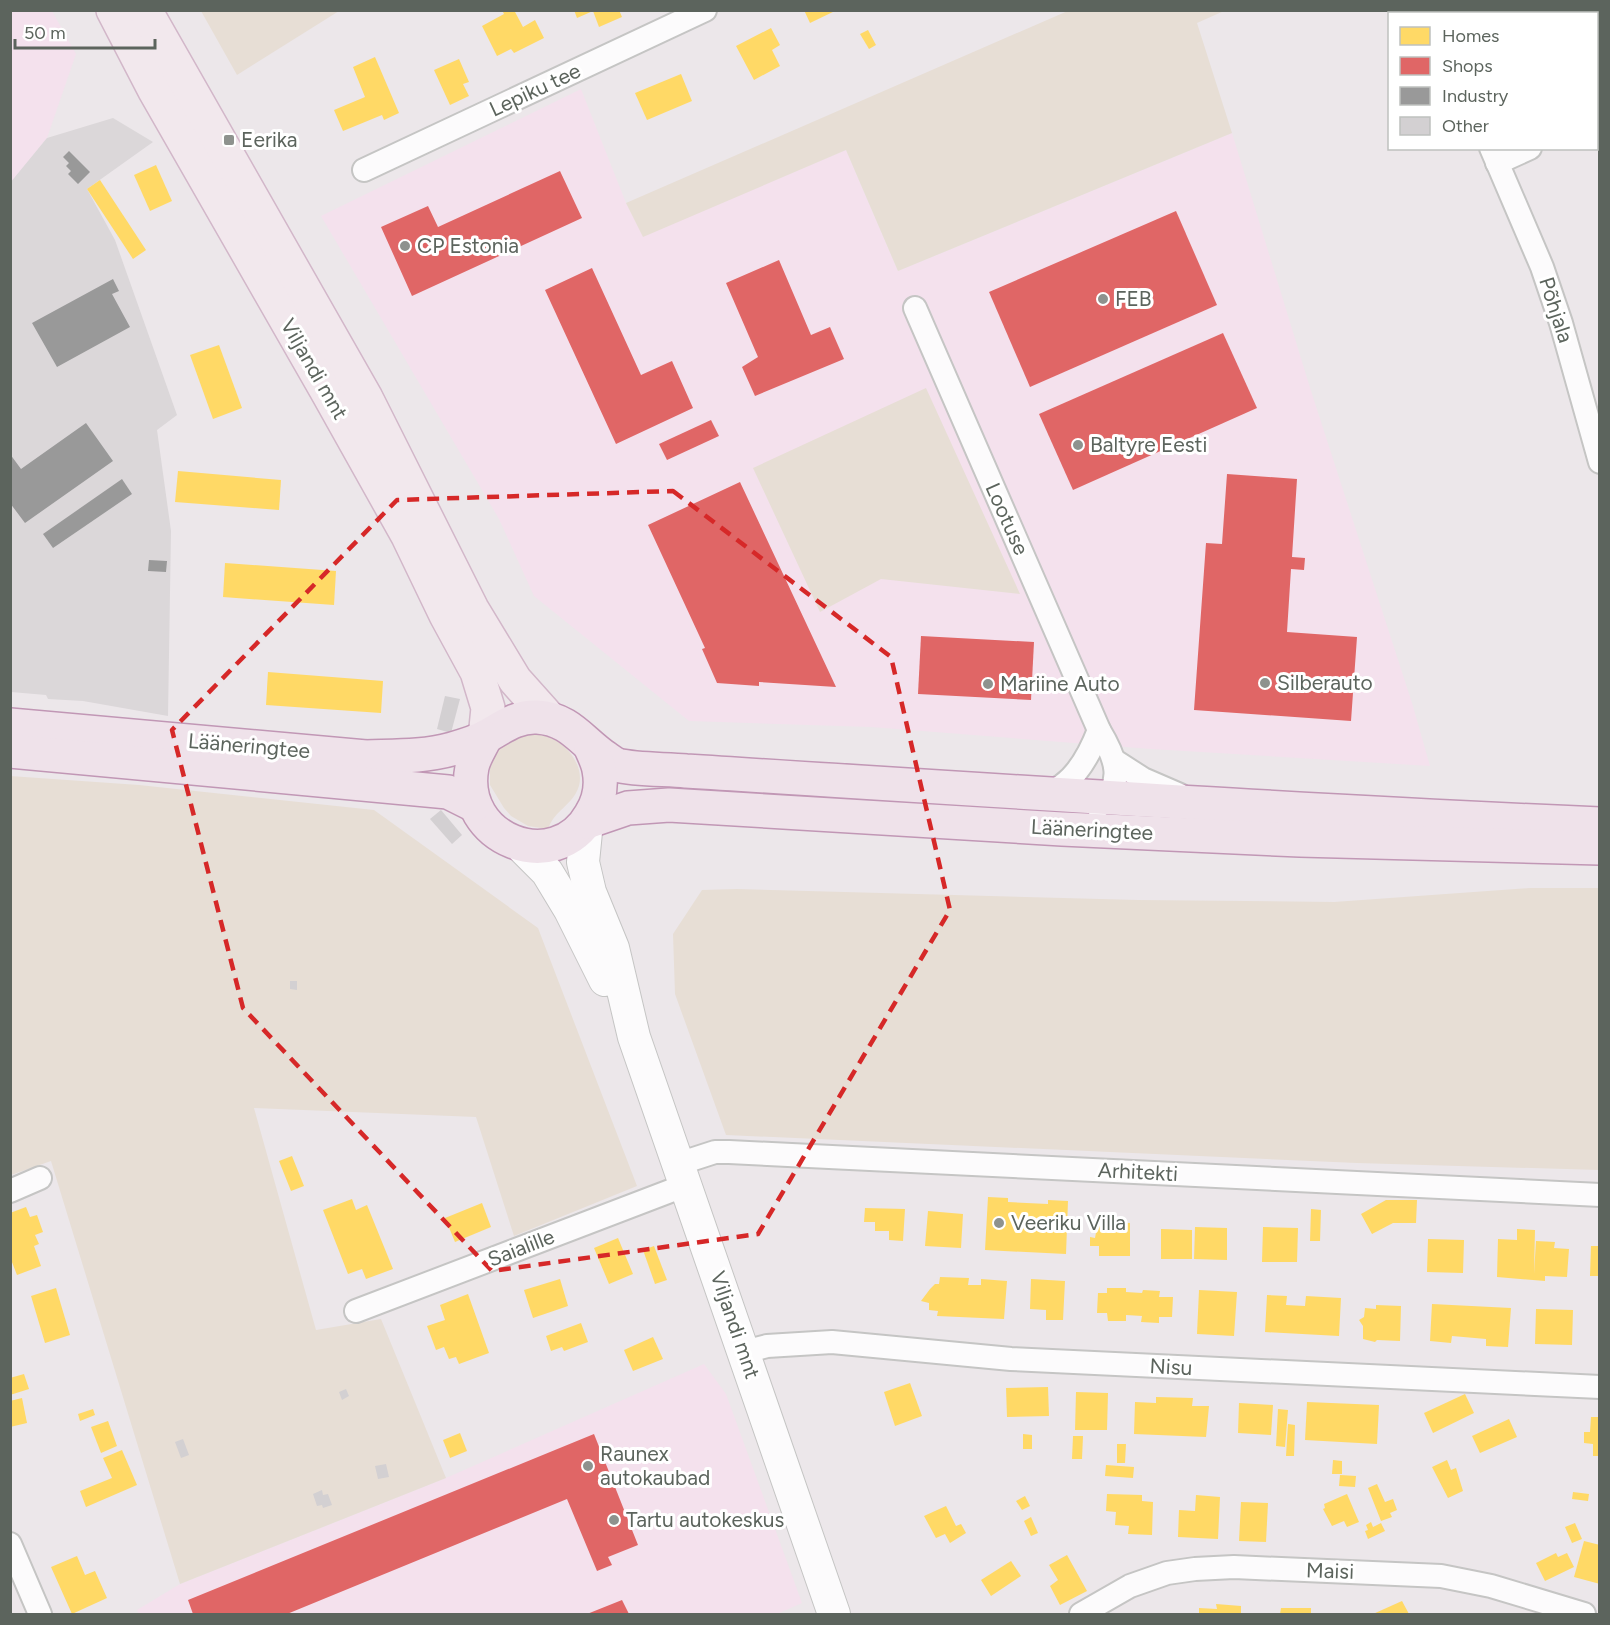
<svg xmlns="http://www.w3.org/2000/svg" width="1610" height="1625" viewBox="0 0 1610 1625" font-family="Figtree,sans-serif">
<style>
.commercial{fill:#f4e1ed}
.industrial{fill:#dbd7d9}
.green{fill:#e7ded5}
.homes{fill:#ffd966}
.shops{fill:#e06666}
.industry{fill:#999}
.building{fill:#d3d0d2}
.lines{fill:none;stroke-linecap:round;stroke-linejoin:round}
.street-casing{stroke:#c5c5c4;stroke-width:26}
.secondary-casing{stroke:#c5c5c4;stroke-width:34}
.primary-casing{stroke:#d2b7c9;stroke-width:36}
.highway-casing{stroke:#c197b5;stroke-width:36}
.street{stroke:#fcfbfc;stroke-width:22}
.secondary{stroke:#fcfbfc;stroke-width:32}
.primary{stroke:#f2e8ed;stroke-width:33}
.highway{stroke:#efe2ea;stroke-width:33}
.marked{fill:none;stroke:#d62828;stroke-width:4.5;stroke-dasharray:12 8;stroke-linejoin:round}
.poi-dot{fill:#8e928e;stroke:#fff;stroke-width:2}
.labels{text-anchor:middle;stroke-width:6;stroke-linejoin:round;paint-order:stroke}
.street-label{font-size:21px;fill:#5c645d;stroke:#fff}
.poi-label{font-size:21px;fill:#5c645d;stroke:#fff;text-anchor:start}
</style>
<rect width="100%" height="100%" fill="#ece7ea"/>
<!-- commercial -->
<g class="commercial">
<path d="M 11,11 L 52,11 L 76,54 L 47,138 L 11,183 Z"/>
<path d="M 581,89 L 626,203 L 643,236 L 846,150 L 898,271 L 1232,133 L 1311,391 L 1412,703 L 1430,766 L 1151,749 L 871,727 L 689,721 L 534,596 L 499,519 L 321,216 Z"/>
<path d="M 704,1364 L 726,1394 L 802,1603 L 777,1614 L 139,1614 L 137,1610 L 180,1584 L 446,1478 Z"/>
</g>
<!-- industrial -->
<path class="industrial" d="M 113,118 L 153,142 L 87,189 L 115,240 L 177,415 L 157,430 L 171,531 L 168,716 L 83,701 L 48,699 L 46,695 L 11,692 L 10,183 L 47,138 Z"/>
<!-- green -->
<g class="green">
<path d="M 1070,10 L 1224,11 L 1197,23 L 1232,133 L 898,271 L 846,150 L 643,237 L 626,203 Z"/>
<path d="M 201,11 L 339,11 L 237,75 Z"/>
<path d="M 926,388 L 1020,594 L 881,579 L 820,612 L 753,468 Z"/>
<path d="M 522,734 C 530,734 538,734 545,736 C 568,742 589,771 576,793 C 567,808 554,812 548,829 L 528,826 L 511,816 L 504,808 L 490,785 L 490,764 L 497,748 Z"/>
<path d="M 10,776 L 139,785 L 374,810 L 538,928 L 637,1186 L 514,1236 L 476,1117 L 254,1108 L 316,1330 L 381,1319 L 446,1478 L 180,1584 L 51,1161 L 11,1175 Z"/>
<path d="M 1530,888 L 1599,888 L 1599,1170 L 1357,1163 L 726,1135 L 675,994 L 673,934 L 702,890 L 737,889 L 1138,900 L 1334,902 Z"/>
</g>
<!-- homes -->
<g class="homes">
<path d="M 502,10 L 514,10 L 523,27 L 535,20 L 544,38 L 514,53 L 511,49 L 497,56 L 482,26 L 504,14 Z"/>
<path d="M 574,10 L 619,10 L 622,17 L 599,27 L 593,11 L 577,18 Z"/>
<path d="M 804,10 L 837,10 L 810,23 Z"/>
<path d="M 771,28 L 780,45 L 772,50 L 780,66 L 754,80 L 736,46 Z"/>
<path d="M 868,30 L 876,45 L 869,49 L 860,34 Z"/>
<path d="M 375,57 L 399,113 L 384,120 L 382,115 L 343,131 L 334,110 L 365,97 L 353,67 Z"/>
<path d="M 459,59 L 469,82 L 463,84 L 469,96 L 450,105 L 434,70 Z"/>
<path d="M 681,74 L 692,101 L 647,120 L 635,93 Z"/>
<path d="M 156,165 L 172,201 L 150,211 L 134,175 Z"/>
<path d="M 100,180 L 146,250 L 133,259 L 87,189 Z"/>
<path d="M 219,345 L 242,408 L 213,419 L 190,355 Z"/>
<path d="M 178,471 L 281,480 L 279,510 L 175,502 Z"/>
<path d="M 225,563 L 336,571 L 334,605 L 223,597 Z"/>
<path d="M 268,672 L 383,681 L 381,713 L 266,705 Z"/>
<path d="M 292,1156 L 304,1186 L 291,1191 L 279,1161 Z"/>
<path d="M 988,1197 L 1008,1198 L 1008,1202 L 1048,1204 L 1048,1200 L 1068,1201 L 1066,1254 L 985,1250 Z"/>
<path d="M 352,1199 L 356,1210 L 367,1205 L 393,1269 L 366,1279 L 362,1269 L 348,1274 L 323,1210 Z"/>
<path d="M 1386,1200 L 1417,1200 L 1416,1223 L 1393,1223 L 1372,1234 L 1361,1214 Z"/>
<path d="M 482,1203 L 491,1227 L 455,1242 L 445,1218 Z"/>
<path d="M 26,1207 L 30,1217 L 37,1215 L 43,1232 L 35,1235 L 39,1244 L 34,1246 L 41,1266 L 17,1275 L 10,1257 L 10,1213 Z"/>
<path d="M 865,1208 L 905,1209 L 903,1241 L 889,1240 L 889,1231 L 875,1231 L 875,1222 L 864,1222 Z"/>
<path d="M 1311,1209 L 1321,1210 L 1320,1241 L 1310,1241 Z"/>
<path d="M 928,1211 L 963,1214 L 961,1248 L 925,1246 Z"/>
<path d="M 1098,1222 L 1130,1223 L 1130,1256 L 1099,1256 L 1099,1246 L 1090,1246 L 1090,1237 L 1095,1238 Z"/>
<path d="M 1195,1227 L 1227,1228 L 1227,1260 L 1194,1259 Z"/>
<path d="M 1263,1227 L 1298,1228 L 1297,1262 L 1262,1262 Z"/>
<path d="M 1161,1229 L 1192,1230 L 1192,1259 L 1161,1259 Z"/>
<path d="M 1517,1229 L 1535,1230 L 1534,1274 L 1536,1241 L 1555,1242 L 1554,1248 L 1569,1249 L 1567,1277 L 1545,1276 L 1545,1281 L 1497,1277 L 1498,1239 L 1517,1240 Z"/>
<path d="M 618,1238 L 633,1274 L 609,1284 L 594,1248 Z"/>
<path d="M 1428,1239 L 1464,1240 L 1463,1273 L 1427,1272 Z"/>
<path d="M 654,1246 L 667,1280 L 655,1284 L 643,1250 Z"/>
<path d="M 1591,1246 L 1600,1246 L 1600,1276 L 1590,1276 Z"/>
<path d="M 940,1277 L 969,1278 L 968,1285 L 981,1285 L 981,1279 L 1007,1281 L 1004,1319 L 937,1316 L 938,1311 L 929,1310 L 929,1303 L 921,1301 L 930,1289 L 935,1284 L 939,1284 Z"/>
<path d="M 560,1279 L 568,1306 L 533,1318 L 524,1290 Z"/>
<path d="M 1031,1279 L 1065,1281 L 1063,1320 L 1046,1320 L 1046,1310 L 1030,1309 Z"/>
<path d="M 56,1288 L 70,1335 L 45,1343 L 31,1296 Z"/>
<path d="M 1107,1288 L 1126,1288 L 1126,1292 L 1142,1293 L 1143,1290 L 1160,1291 L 1159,1297 L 1173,1297 L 1172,1317 L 1159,1317 L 1159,1323 L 1141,1322 L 1142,1316 L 1126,1315 L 1126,1321 L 1108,1321 L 1107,1313 L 1097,1313 L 1098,1293 L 1107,1293 Z"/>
<path d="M 1199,1290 L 1237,1292 L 1234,1336 L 1197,1334 Z"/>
<path d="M 468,1294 L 489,1353 L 459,1364 L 456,1357 L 449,1359 L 444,1347 L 436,1350 L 427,1326 L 445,1320 L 440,1305 Z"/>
<path d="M 1267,1295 L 1287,1296 L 1286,1305 L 1305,1306 L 1306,1296 L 1341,1298 L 1339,1336 L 1265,1332 Z"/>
<path d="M 1432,1304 L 1511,1308 L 1508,1347 L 1486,1346 L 1486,1339 L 1452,1336 L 1451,1343 L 1430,1341 Z"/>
<path d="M 1376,1305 L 1401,1306 L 1400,1341 L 1377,1340 L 1375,1342 L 1363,1339 L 1363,1326 L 1359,1320 L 1364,1317 L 1365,1308 L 1376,1309 Z"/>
<path d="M 1536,1309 L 1573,1310 L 1572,1345 L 1535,1344 Z"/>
<path d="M 581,1323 L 588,1342 L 564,1351 L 562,1347 L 551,1351 L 546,1336 Z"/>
<path d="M 653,1337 L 663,1359 L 633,1371 L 624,1350 Z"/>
<path d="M 24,1374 L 29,1389 L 10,1395 L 10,1378 Z"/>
<path d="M 910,1383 L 922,1416 L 895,1426 L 884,1392 Z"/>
<path d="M 1048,1387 L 1049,1416 L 1007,1417 L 1006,1388 Z"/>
<path d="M 1076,1392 L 1108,1393 L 1107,1430 L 1075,1430 Z"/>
<path d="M 1465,1394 L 1474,1413 L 1433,1433 L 1424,1413 Z"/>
<path d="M 1156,1397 L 1193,1398 L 1192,1406 L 1209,1406 L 1206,1437 L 1134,1434 L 1135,1402 L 1156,1403 Z"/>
<path d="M 22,1398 L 27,1423 L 10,1427 L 10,1401 Z"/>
<path d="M 1307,1402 L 1379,1405 L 1377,1444 L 1305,1440 Z"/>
<path d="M 1239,1403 L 1273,1405 L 1271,1435 L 1238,1433 Z"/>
<path d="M 93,1409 L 95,1415 L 80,1421 L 78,1414 Z"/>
<path d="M 1278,1409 L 1288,1410 L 1285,1447 L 1276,1446 Z"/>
<path d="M 1591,1417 L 1600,1417 L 1600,1456 L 1593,1456 L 1593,1444 L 1584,1443 L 1584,1432 L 1590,1432 Z"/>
<path d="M 1509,1419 L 1517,1437 L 1480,1453 L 1472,1436 Z"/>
<path d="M 108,1421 L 117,1446 L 101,1453 L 91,1427 Z"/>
<path d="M 1288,1424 L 1295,1425 L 1294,1456 L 1286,1456 Z"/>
<path d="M 460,1433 L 467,1451 L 450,1458 L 443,1440 Z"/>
<path d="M 1023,1434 L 1032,1435 L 1032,1449 L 1023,1449 Z"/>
<path d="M 1073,1436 L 1083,1436 L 1082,1459 L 1072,1459 Z"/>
<path d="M 1117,1444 L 1126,1444 L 1125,1463 L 1117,1463 Z"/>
<path d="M 122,1450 L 137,1485 L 86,1507 L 80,1491 L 112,1478 L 103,1458 Z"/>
<path d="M 1333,1460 L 1342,1461 L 1342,1474 L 1332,1474 Z"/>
<path d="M 1447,1460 L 1451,1470 L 1456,1468 L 1463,1491 L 1448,1498 L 1432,1467 Z"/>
<path d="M 1106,1465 L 1134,1467 L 1133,1478 L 1105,1476 Z"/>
<path d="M 1340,1475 L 1356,1476 L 1355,1487 L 1339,1486 Z"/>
<path d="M 1377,1484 L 1385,1502 L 1393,1499 L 1397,1510 L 1390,1513 L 1392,1517 L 1381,1521 L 1368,1488 Z"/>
<path d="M 1573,1492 L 1589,1494 L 1588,1501 L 1572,1499 Z"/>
<path d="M 1107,1494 L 1142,1495 L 1142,1501 L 1153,1502 L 1152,1535 L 1128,1534 L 1129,1526 L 1115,1525 L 1116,1512 L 1106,1511 Z"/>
<path d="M 1347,1494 L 1359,1522 L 1347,1527 L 1344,1521 L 1332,1526 L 1323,1509 L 1325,1508 L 1324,1504 Z"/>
<path d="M 1196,1495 L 1220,1497 L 1218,1539 L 1178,1537 L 1179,1510 L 1195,1511 Z"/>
<path d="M 1025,1496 L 1030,1506 L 1022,1510 L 1016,1501 Z"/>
<path d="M 1241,1502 L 1268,1503 L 1266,1542 L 1239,1541 Z"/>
<path d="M 946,1506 L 956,1526 L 961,1524 L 966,1533 L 950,1543 L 945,1534 L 936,1538 L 924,1516 Z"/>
<path d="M 1031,1517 L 1038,1533 L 1031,1536 L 1024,1521 Z"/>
<path d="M 1371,1522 L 1373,1527 L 1381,1523 L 1385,1531 L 1368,1539 L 1365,1531 L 1368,1530 L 1366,1525 Z"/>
<path d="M 1575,1523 L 1582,1539 L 1572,1543 L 1565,1527 Z"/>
<path d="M 1584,1541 L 1600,1545 L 1600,1584 L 1574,1577 Z"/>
<path d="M 1556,1553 L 1558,1557 L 1567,1553 L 1574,1567 L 1545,1581 L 1536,1563 Z"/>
<path d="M 1067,1555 L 1087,1591 L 1060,1605 L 1050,1586 L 1058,1580 L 1049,1565 Z"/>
<path d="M 77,1556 L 85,1575 L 95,1571 L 107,1598 L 72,1614 L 51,1567 Z"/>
<path d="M 1011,1561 L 1021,1576 L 991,1596 L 981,1580 Z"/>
<path d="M 1402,1601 L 1409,1614 L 1373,1614 Z"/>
<path d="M 1216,1604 L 1241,1606 L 1241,1614 L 1199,1614 L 1199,1608 L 1217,1609 Z"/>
<path d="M 1281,1608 L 1311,1608 L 1311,1614 L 1280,1614 Z"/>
</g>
<!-- shops -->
<g class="shops">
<path d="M 560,171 L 582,218 L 412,296 L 381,227 L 428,206 L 438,227 Z"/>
<path d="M 1176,211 L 1217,305 L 1030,387 L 989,292 Z"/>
<path d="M 779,260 L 811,335 L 830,327 L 844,359 L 755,396 L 742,367 L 758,357 L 726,283 Z"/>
<path d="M 592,268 L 641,375 L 672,361 L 693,408 L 616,444 L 545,290 Z"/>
<path d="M 1223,333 L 1257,408 L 1073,490 L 1039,414 Z"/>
<path d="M 711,420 L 719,436 L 667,460 L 659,444 Z"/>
<path d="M 1227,474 L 1297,479 L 1292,557 L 1305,558 L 1304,570 L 1291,569 L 1287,632 L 1357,637 L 1351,721 L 1194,710 L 1206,543 L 1222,544 Z"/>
<path d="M 740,482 L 836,687 L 759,682 L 759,686 L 717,683 L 702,649 L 705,648 L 648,525 Z"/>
<path d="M 921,636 L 1034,642 L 1031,700 L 918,694 Z"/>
<path d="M 594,1434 L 638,1545 L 608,1557 L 612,1565 L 597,1571 L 567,1499 L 287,1614 L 193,1614 L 188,1600 Z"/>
<path d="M 622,1600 L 629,1614 L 587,1614 Z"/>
</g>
<!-- industry -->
<g class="industry">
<path d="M 69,151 L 90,172 L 78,184 L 68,174 L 71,171 L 66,166 L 69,163 L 63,157 Z"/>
<path d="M 113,279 L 119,291 L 112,294 L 130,327 L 57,367 L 32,323 Z"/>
<path d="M 86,423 L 113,461 L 25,523 L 10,503 L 10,454 L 21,469 Z"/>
<path d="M 122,479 L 132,494 L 53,548 L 43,534 Z"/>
<path d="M 149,560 L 167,561 L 166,572 L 148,571 Z"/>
</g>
<!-- building -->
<g class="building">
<path d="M 445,696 L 460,699 L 451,733 L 437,729 Z"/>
<path d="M 441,810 L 462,835 L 452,844 L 430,819 Z"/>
<path d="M 290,981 L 297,981 L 297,990 L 290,989 Z"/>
<path d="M 346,1389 L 349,1396 L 342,1400 L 339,1392 Z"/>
<path d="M 183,1439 L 189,1455 L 181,1458 L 175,1442 Z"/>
<path d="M 386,1464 L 389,1477 L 378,1479 L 375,1466 Z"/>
<path d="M 322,1490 L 323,1495 L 328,1494 L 332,1505 L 323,1508 L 322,1505 L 317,1506 L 313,1494 Z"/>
</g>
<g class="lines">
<!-- street casing -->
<g class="street-casing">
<g id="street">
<path d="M 1430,10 L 1431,14"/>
<path d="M 1596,119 L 1600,118"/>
<path d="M 1491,148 L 1542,267 L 1561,323 L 1600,462"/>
<path d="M 1497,163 L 1530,148"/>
<path d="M 364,170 L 705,10"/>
<path d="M 915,308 L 1099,730 C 1116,758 1126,783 1098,807"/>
<path d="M 1115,761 L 1143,779 L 1180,795"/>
<path d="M 1042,794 C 1072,789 1089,756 1099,730"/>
<path d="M 678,1164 L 715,1152 L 729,1152 L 1600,1195"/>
<path d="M 10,1191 L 40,1178"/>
<path d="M 356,1311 L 686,1185"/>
<path d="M 744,1352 L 767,1346 L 832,1342 L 1011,1359 L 1600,1387"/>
<path d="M 10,1544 L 40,1614"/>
<path d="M 1081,1614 L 1130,1586 L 1167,1573 L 1195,1569 L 1234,1567 L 1441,1576 L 1491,1586 L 1584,1614"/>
</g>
</g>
<!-- secondary casing -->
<g class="secondary-casing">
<g id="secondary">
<path d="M 587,822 L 583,862 L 590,892 L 613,948 L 634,1037 L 834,1614"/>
<path d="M 520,845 L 547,872 L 570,910 L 605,980"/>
</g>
</g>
<!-- primary casing -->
<g class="primary-casing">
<g id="primary">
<path d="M 113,10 L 154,89 L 328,393 L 408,536 L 446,615 L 477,672 L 488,708 L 485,738"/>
<path d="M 145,10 L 366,398 L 472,609 L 515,680 L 549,718"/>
</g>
</g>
<!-- highway casing -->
<g class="highway-casing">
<g id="highway">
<path d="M 10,725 L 366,757 C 395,756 424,757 452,749 C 463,746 477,742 487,736 C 503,727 517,716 537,717 C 570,719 581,741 606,758 C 609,760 613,763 617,765 C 636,770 666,769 686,771 C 990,790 1295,811 1600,824"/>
<path d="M 485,738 C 481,747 474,757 472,767 C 458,839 555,878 591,814 C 599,801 602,785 599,770 C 598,763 594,755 591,748"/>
<path d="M 10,751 L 448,792 L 474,805"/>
<path d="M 587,822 L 628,808 L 669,805 L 1062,829 L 1300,840 L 1600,848"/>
</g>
</g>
<!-- street -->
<use href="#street" class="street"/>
<!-- secondary -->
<use href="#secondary" class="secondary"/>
<!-- primary -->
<use href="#primary" class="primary"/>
<!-- highway -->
<use href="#highway" class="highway"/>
</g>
<!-- marked area -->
<path class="marked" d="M 673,491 L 891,657 L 950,910 L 758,1234 L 492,1271 L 243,1008 L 172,730 L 397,500 Z"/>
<!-- markers -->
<g class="poi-dot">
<rect x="223" y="134" width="12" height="12" rx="3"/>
<circle cx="405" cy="246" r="6"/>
<circle cx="1103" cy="299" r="6"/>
<circle cx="1078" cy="445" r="6"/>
<circle cx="1265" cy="683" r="6"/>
<circle cx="988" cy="684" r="6"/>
<circle cx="999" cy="1223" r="6"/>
<circle cx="588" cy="1466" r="6"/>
<circle cx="614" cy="1520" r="6"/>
</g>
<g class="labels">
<!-- street labels -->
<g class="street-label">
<text transform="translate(535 90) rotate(-25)" y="7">Lepiku tee</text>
<text transform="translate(1556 310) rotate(72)" y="7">Põhjala</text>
<text transform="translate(314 369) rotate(60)" y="7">Viljandi mnt</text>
<text transform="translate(1007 519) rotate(66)" y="7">Lootuse</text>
<text transform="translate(249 746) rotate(5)" y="7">Lääneringtee</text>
<text transform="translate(1092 830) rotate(3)" y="7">Lääneringtee</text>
<text transform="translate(1138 1172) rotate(3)" y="7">Arhitekti</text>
<text transform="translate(521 1248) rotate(-21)" y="7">Saialille</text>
<text transform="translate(735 1325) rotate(71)" y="7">Viljandi mnt</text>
<text transform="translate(1171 1367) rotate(3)" y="7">Nisu</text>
<text transform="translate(1330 1571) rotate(2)" y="7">Maisi</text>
</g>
<!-- poi labels -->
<g class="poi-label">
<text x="241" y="147">Eerika</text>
<text x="417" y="253">CP Estonia</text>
<text x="1115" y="306">FEB</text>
<text x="1090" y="452">Baltyre Eesti</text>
<text x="1277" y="690">Silberauto</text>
<text x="1000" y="691">Mariine Auto</text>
<text x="1011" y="1230">Veeriku Villa</text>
<text x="600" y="1461">Raunex<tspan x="600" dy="24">autokaubad</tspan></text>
<text x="626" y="1527">Tartu autokeskus</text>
</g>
</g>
<!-- border -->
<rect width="1610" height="1625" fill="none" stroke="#5c645d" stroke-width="24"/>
<!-- legend -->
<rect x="1388" y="12" width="210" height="138" fill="#ffffff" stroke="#bec1be" stroke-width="1.5"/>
<rect x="1400" y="27" width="30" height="18" fill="#ffd966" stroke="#bec1be" stroke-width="1.5"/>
<text x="1442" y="42" font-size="18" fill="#5c645d">Homes</text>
<rect x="1400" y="57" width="30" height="18" fill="#e06666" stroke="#bec1be" stroke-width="1.5"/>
<text x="1442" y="72" font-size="18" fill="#5c645d">Shops</text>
<rect x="1400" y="87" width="30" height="18" fill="#999999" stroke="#bec1be" stroke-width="1.5"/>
<text x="1442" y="102" font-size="18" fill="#5c645d">Industry</text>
<rect x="1400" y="117" width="30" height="18" fill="#d3d0d2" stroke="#bec1be" stroke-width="1.5"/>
<text x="1442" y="132" font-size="18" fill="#5c645d">Other</text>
<!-- scale -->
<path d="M15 39v9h140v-9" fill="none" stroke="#5c645d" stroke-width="3"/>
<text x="24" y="39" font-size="18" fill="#5c645d" stroke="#ffffff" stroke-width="4.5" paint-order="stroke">50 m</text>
</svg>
